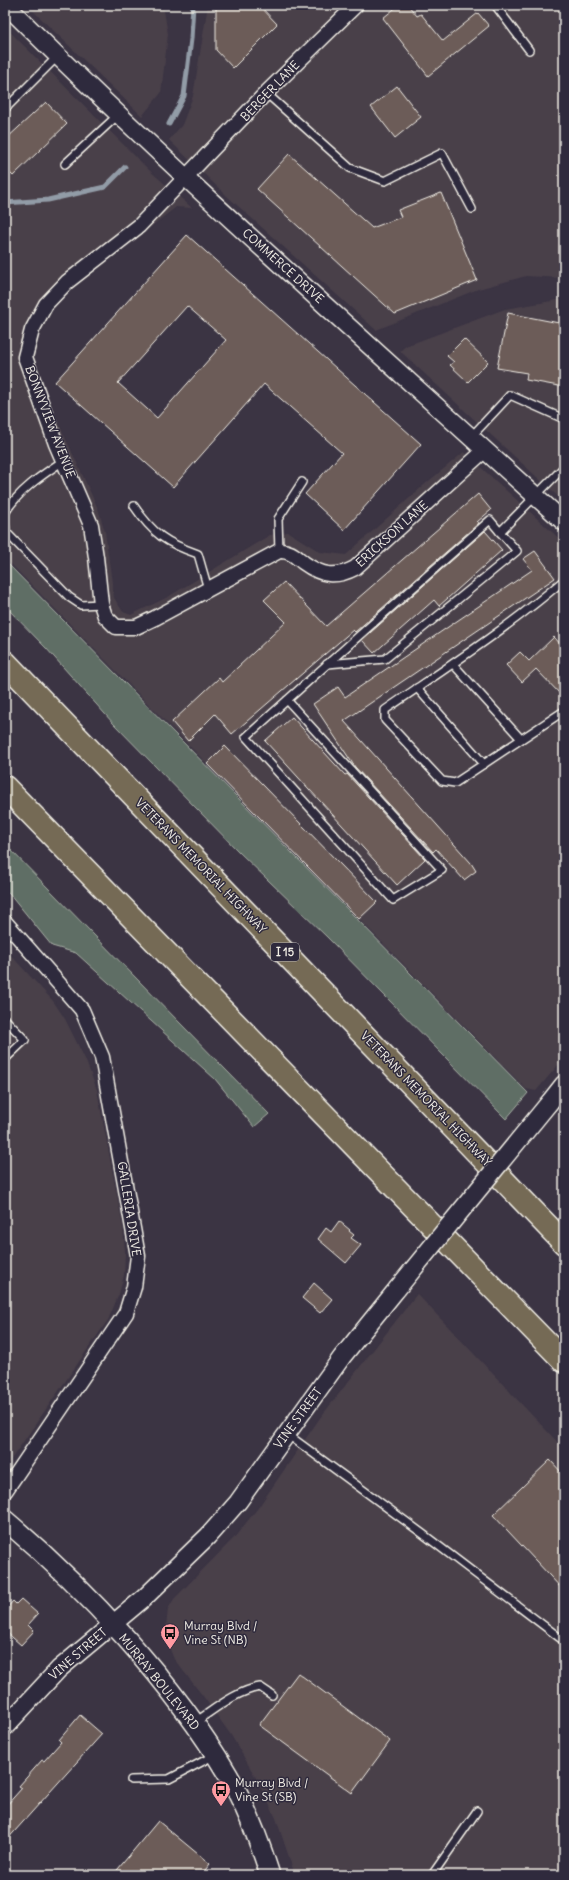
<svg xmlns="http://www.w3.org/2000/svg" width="569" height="1880" viewBox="0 0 569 1880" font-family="Delius,sans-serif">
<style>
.built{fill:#4a404a}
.green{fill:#5e6e65;stroke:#a9b0a6}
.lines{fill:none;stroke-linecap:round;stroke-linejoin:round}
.stream{stroke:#929ca7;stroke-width:5}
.building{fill:#6c5c59;stroke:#f4f1e8;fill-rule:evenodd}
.service-casing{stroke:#f4f1e8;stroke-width:10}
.minor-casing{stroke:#f4f1e8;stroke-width:17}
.tertiary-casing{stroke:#f4f1e8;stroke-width:20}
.secondary-casing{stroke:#f4f1e8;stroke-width:22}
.motorway-casing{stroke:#f4f1e8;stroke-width:25}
.service{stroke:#2f2a3d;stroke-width:7}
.minor{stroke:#2f2a3d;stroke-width:14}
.tertiary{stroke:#2f2a3d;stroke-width:17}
.secondary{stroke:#2f2a3d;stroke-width:19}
.motorway{stroke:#756a55;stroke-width:22}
.tertiary-bridge-casing{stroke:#f4f1e8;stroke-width:20;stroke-linecap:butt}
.tertiary-bridge{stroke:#2f2a3d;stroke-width:17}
.labels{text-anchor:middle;stroke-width:3;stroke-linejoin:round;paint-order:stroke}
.shield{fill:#2f2a3d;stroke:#b9b5b5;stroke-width:1}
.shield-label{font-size:11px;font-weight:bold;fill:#f4f1e8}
.street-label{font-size:12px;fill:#f4f1e8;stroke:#2f2a3d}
.poi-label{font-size:12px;fill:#f4f1e8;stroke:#2f2a3d;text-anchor:start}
</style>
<rect width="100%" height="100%" fill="#3b3443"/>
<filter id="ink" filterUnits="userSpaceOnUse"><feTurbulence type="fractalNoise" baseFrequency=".025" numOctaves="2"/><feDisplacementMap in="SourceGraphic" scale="8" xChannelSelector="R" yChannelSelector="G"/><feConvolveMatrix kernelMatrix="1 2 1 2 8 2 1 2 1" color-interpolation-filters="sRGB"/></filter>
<g filter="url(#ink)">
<!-- built -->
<g class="built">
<path d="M 27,5 L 163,5 L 168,34 L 161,93 L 142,116 Z"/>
<path d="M 208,5 L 564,5 L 564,278 L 526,276 L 478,289 L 376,330 L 227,196 L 169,140 L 182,125 L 193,96 Z"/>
<path d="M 5,27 L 150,171 L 192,208 L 176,207 L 62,296 L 40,323 L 30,346 L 45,394 L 98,509 L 105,532 L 114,598 L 123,612 L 131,615 L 168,597 L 270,535 L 288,532 L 320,552 L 346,555 L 423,486 L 464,452 L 564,543 L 564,1058 L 536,1091 L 526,1089 L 5,558 Z"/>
<path d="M 564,299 L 564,502 L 400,351 L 406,346 L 505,309 Z"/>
<path d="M 5,949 L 53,1001 L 65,1019 L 85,1059 L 97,1090 L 123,1227 L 125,1252 L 124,1275 L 119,1294 L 108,1320 L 5,1468 Z"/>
<path d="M 417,1294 L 564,1449 L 564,1875 L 295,1875 L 276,1818 L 255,1776 L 231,1735 L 203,1696 L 174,1659 L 165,1637 L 168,1609 L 174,1599 L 234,1538 L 258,1508 L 320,1418 Z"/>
</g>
<!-- green -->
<g class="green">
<path d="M 5,561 L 528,1093 L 506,1119 L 327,937 L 239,852 L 113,723 L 46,648 L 5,606 Z"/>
<path d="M 5,844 L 269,1114 L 254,1127 L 215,1079 L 76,953 L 52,946 L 5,888 Z"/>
</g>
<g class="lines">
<!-- stream -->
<g class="stream">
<path d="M 169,124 L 184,96 L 191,39 L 193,5"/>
<path d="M 5,203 L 48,200 L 105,187 L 125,167"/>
</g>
</g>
<!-- building -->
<g class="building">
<path d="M 216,5 L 259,5 L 277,24 L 233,68 L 216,50 Z"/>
<path d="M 399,5 L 408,5 L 417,16 L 421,14 L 443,41 L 478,13 L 489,26 L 428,76 L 383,18 Z"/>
<path d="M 397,86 L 421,117 L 395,138 L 371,107 Z"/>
<path d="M 46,102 L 67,124 L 13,176 L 5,168 L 5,140 Z"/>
<path d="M 289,154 L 372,228 L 401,217 L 398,210 L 441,193 L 477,280 L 395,314 L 257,189 Z"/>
<path d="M 187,235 L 421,444 L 344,530 L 305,494 L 342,453 L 264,384 L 173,487 L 55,382 ZM 187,306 L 226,340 L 157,418 L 118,383 Z"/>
<path d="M 508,313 L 564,324 L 564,387 L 526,380 L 527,373 L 497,368 Z"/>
<path d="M 464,339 L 488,362 L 468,382 L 450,365 L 454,362 L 447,356 Z"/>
<path d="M 478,494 L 491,510 L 477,522 L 479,523 L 355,632 L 353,630 L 232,734 L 215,714 L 188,741 L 172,722 L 219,678 L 222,682 L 286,622 L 264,600 L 284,582 L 326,626 Z"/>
<path d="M 485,531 L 502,550 L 439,606 L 434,600 L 374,653 L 362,640 Z"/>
<path d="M 535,551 L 555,578 L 344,721 L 471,863 L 476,871 L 464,880 L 436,849 L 433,852 L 355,767 L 313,704 L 338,687 L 345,697 L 532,570 L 523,559 Z"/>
<path d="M 554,637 L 564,648 L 564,698 L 536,669 L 522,682 L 506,665 L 520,652 L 529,661 Z"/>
<path d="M 292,717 L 345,775 L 347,774 L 425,859 L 397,885 L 265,741 Z"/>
<path d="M 225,746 L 377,902 L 359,919 L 207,764 Z"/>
<path d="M 339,1221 L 350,1230 L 349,1231 L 354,1235 L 351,1238 L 361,1245 L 346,1263 L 318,1239 L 326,1228 L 331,1232 Z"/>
<path d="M 314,1283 L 332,1299 L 320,1313 L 302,1298 Z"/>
<path d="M 550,1460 L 564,1475 L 564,1591 L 493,1515 Z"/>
<path d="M 21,1599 L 38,1614 L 28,1625 L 34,1631 L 21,1645 L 5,1631 L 5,1610 L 13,1601 L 16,1604 Z"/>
<path d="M 298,1673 L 390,1741 L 352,1793 L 259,1725 Z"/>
<path d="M 80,1715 L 102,1734 L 5,1842 L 5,1807 L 22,1788 L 19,1786 L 42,1760 L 44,1761 L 61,1742 L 59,1740 Z"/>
<path d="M 158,1821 L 210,1864 L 201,1875 L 113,1875 Z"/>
</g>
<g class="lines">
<!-- service casing -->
<g class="service-casing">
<g id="service">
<path d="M 495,5 L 529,50"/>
<path d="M 266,93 L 350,168 L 385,181 L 442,153 L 472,209"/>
<path d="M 5,109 L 57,57"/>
<path d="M 65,164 L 118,115"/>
<path d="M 471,437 L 510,395 L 564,419"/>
<path d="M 134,506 C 153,534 166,543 198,554 L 208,589"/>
<path d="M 5,513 C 18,491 42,475 63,461"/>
<path d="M 5,524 L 6,532 L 69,597 L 81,605 L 101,604"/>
<path d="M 279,551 L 278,519 L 302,482"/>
<path d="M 564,580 C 508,628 446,668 385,710 L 385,720 L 442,781 L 455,783 L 564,711"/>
<path d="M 327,664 L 385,659 L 517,551 L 500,532"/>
<path d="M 453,664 L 521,739"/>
<path d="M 417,688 L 484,764"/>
<path d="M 287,700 L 442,870 L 393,900 L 246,737 C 327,664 408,592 490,520 L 500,532 L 564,467"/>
<path d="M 5,1019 L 25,1040 L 5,1059"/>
<path d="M 287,1434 L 423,1534 L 564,1641"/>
<path d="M 195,1722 C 215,1709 236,1691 260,1687 L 272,1695"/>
<path d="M 131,1780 L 169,1779 L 215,1755"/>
<path d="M 432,1875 L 477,1811"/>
</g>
</g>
<!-- minor casing -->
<g class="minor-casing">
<g id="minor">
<path d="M 356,5 L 266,93 L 139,226 L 67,282 L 46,304 L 32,330 L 25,357 L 56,444 L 91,525 L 96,557 L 101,604 L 105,616 L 116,627 L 136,627 L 155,618 L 279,551 C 290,550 296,557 304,563 C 322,576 336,578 355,568 L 485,450"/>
<path d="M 5,922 L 82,1010 L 102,1057 L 138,1256 L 134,1287 L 126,1313 L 5,1491"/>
</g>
</g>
<!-- tertiary casing -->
<g class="tertiary-casing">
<g id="tertiary">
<path d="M 6,5 C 186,184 377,351 564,522"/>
<path d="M 549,1103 L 564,1084"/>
<path d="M 5,1727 L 59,1669 L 144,1598 L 208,1536 L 238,1502 L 342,1357 L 397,1289"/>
</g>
</g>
<!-- secondary casing -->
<g class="secondary-casing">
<path id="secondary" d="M 5,1520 C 86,1589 174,1683 228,1775 C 246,1806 259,1840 270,1875"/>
</g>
<!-- motorway casing -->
<g class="motorway-casing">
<g id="motorway">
<path d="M 5,662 L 564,1243"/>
<path d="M 5,787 L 564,1361"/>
</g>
</g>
<!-- service -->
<use href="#service" class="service"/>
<!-- minor -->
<use href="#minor" class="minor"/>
<!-- tertiary -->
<use href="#tertiary" class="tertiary"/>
<!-- secondary -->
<use href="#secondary" class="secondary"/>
<!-- motorway -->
<use href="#motorway" class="motorway"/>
<!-- tertiary-bridge casing -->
<g class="tertiary-bridge-casing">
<path id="tertiary-bridge" d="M 397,1289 L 549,1103"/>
</g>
<!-- tertiary-bridge -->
<use href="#tertiary-bridge" class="tertiary-bridge"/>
</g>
</g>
<!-- icons -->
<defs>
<g id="bus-pin" transform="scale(1)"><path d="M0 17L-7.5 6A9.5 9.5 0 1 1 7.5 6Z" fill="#ff9aa2" stroke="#2f2a3d"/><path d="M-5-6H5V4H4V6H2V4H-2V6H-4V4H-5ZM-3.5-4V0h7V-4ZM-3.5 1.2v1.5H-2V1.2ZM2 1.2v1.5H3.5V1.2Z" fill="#111"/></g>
</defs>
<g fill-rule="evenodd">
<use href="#bus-pin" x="170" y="1633"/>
<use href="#bus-pin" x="221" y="1790"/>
</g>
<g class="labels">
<!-- shield labels -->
<rect class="shield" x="271" y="943" width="28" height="18" rx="3"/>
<g class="shield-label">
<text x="285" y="956">I 15</text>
</g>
<!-- street labels -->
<g class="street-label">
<text transform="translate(270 91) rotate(-46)" y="4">BERGER LANE</text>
<text transform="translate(283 266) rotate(42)" y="4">COMMERCE DRIVE</text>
<text transform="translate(50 422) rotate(69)" y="4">BONNYVIEW AVENUE</text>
<text transform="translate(392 534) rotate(-42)" y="4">ERICKSON LANE</text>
<text transform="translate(201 866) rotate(46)" y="4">VETERANS MEMORIAL HIGHWAY</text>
<text transform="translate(426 1099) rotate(46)" y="4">VETERANS MEMORIAL HIGHWAY</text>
<text transform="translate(129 1209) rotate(81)" y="4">GALLERIA DRIVE</text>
<text transform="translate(298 1418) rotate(-54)" y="4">VINE STREET</text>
<text transform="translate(78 1654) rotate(-41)" y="4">VINE STREET</text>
<text transform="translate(159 1682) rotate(51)" y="4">MURRAY BOULEVARD</text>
</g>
<!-- poi labels -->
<g class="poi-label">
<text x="184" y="1630">Murray Blvd /<tspan x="184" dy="14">Vine St (NB)</tspan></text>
<text x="235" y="1787">Murray Blvd /<tspan x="235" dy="14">Vine St (SB)</tspan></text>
</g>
</g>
<!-- margin -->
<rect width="569" height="1880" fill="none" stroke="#2f2a3d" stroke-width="20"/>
<rect x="10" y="10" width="549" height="1860" fill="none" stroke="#f4f1e8" stroke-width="1.5" filter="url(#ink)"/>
</svg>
